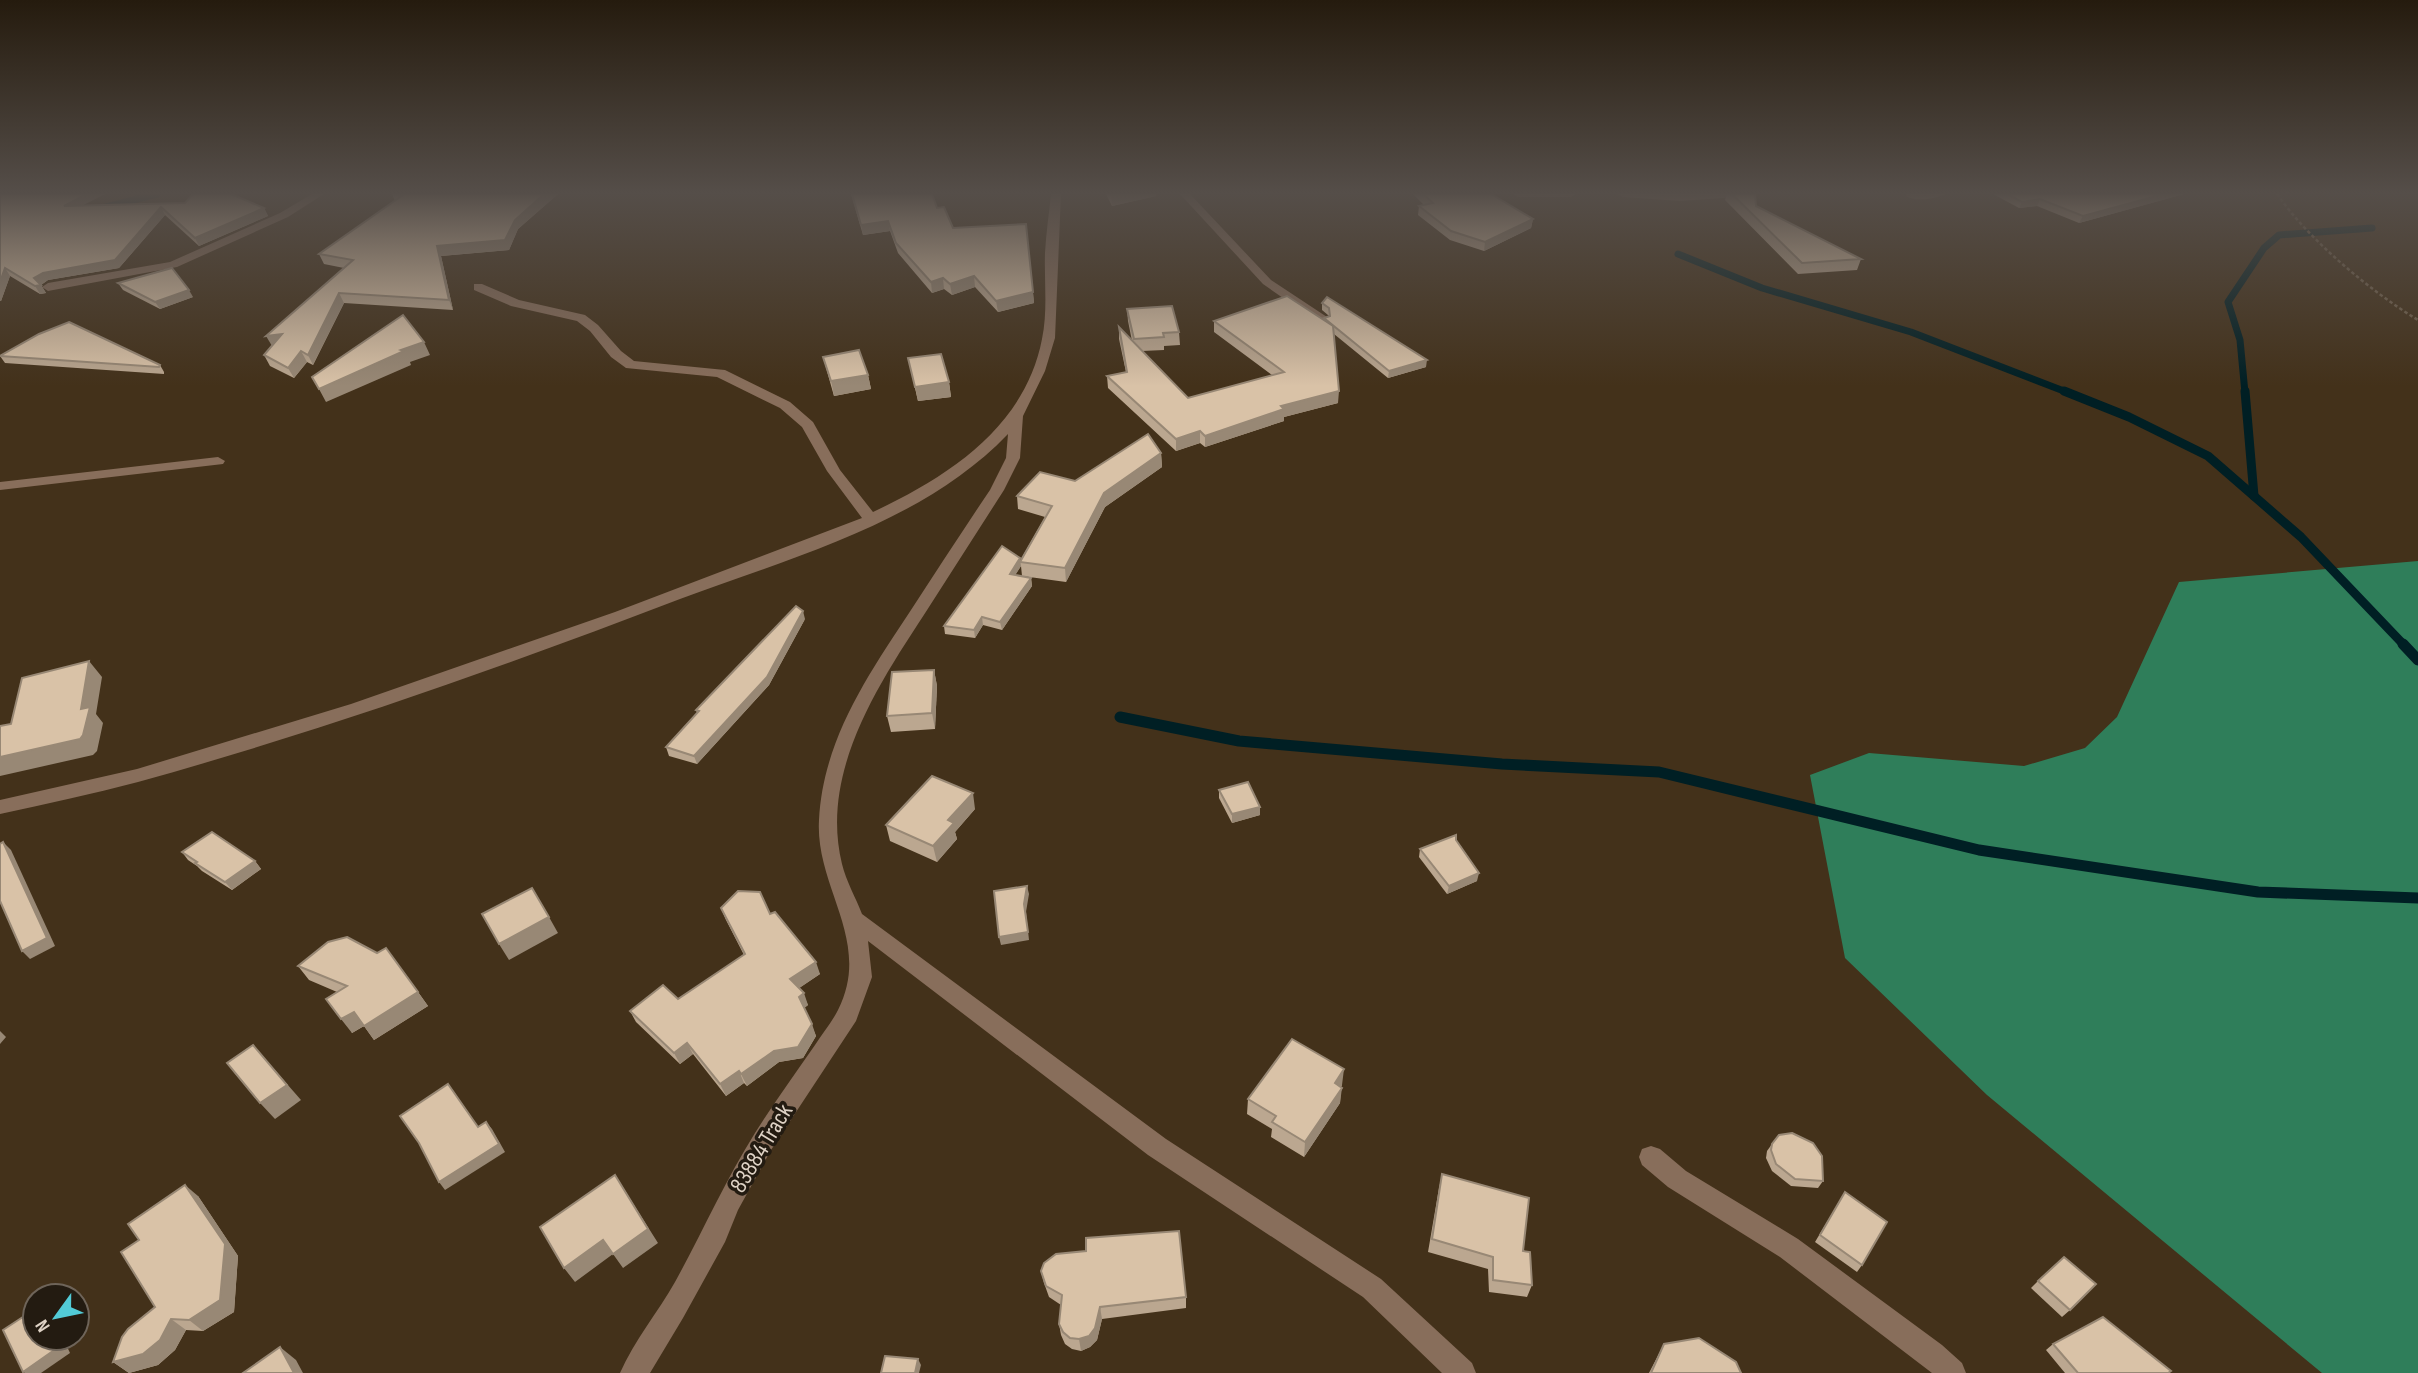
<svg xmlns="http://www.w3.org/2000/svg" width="2418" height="1373" viewBox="0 0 2418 1373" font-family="'Sofia Sans Condensed',sans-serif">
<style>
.forest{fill:#2f7e5a}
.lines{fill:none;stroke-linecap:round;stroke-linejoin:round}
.stream-far2{stroke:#001f24;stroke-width:7}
.stream-far1{stroke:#001f24;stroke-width:9}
.stream{stroke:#001f24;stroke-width:11}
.path{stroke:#73634f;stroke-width:2.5;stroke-dasharray:3.5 2.5;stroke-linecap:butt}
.minor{fill:#886e5b;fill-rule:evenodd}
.wall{fill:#bba790}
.shaded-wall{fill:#988875}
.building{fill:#d9c2a7;stroke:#988875;stroke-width:2}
.labels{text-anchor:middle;stroke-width:7;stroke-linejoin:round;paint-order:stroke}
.near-street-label{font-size:24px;fill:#ded2c5;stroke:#231b11}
</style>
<rect width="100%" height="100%" fill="#43311a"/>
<!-- forest -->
<path class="forest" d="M 2418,561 L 2418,1373 L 2322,1373 L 1987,1095 L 1845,958 L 1810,775 L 1869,753 L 2024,766 L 2085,748 L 2117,717 L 2179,582 Z"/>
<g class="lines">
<!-- stream-far2 -->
<g class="stream-far2">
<path d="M 102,208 L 157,194"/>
<path d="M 1678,254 L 1762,288 L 1911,332 L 2069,393"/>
<path d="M 2245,393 L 2240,340 L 2228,302 L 2264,248 L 2279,235 L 2372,228"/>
</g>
<!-- stream-far1 -->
<g class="stream-far1">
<path d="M 2064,391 L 2129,417 L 2208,456 L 2301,537 L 2404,645"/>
<path d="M 2245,391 L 2254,496"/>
</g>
<!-- stream -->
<g class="stream">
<path d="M 2403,644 L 2418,660"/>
<path d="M 1120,717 L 1239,741 L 1502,764 L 1659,772 L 1979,850 L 2258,892 L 2418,898"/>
</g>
<!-- path -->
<path class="path" d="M 2277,194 C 2308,239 2370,291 2418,320"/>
<!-- minor -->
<g class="minor">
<path d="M 312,194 L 324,194 L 288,217 L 177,267 L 48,291 L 42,287 L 48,283 L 170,262 L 280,213 Z"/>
<path d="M 1051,194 L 1061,194 L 1055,338 L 1045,371 L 1023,416 L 1020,458 L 1004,490 C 979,529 954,568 929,607 C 881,681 819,770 842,864 C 846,881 856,898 862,914 L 1166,1139 L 1381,1279 L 1472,1363 L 1476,1373 L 1442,1373 L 1363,1297 L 1148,1155 L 868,941 L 872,977 L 856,1021 L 771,1150 L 738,1210 L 725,1242 L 683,1318 L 650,1373 L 620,1373 C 634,1341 658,1312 675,1282 C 702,1233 725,1181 755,1133 C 774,1103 795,1074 815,1045 C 822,1034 832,1022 838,1010 C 873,941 815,888 819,820 C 823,740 868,675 911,610 C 937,570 963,530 990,490 L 1006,458 L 1008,434 C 923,523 792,557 680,599 C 502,667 322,731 138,782 C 92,794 46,804 0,814 L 0,800 L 137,769 L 351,704 L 615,612 L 862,518 L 827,471 L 802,427 L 780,408 L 717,377 L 626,368 L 611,357 L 590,331 L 577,321 L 511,306 L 474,290 L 474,284 L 482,284 L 519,300 L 585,315 L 598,325 L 621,351 L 634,361 L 725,370 L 790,402 L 813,422 L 840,470 L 873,512 C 949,476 1025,427 1042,339 C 1048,310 1044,281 1045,253 C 1046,233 1049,214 1051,194 Z"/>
<path d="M 1180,194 L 1190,194 L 1271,280 L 1327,317 L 1327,323 L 1319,323 L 1263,284 Z"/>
<path d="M 1513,194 L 1576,194 L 1571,197 L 1518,197 Z"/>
<path d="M 1618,194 L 1742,194 L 1737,197 L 1680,201 L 1623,197 Z"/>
<path d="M 1907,194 L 1945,194 C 1937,199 1914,202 1906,196 Z"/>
<path d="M 218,457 L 225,461 L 223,464 L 0,490 L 0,482 Z"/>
<path d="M 1651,1146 L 1660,1149 L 1686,1171 L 1798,1239 L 1942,1345 L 1962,1363 L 1966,1373 L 1932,1373 L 1780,1257 L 1668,1187 L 1642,1165 L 1639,1157 L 1642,1149 Z"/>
</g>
</g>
<!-- wall -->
<g class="wall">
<path d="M 0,194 L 83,205 L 264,208 L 268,216 L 199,246 L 165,215 L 119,268 L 48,280 L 41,285 L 46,293 L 40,294 L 10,276 L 1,301 L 0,301 Z"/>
<path d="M 392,194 L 558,194 L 518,229 L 509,250 L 441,256 L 453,310 L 344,303 L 313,365 L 307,362 L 294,378 L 270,366 L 264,355 L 344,268 L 324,264 L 319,254 L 395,201 Z"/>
<path d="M 851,194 L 932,194 L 937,208 L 953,228 L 1026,224 L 1034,303 L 998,312 L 975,287 L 952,295 L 944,289 L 932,293 L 898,253 L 890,231 L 863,235 Z"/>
<path d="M 1106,194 L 1156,194 L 1156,196 L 1112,206 Z"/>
<path d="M 1413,194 L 1491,194 L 1533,219 L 1531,228 L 1484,251 L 1450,240 L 1418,215 L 1419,206 L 1424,205 Z"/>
<path d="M 1727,194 L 1755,194 L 1756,206 L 1861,259 L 1857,270 L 1798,274 L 1725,200 Z"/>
<path d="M 1993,194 L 2184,194 L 2079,223 L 2037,206 L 2019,208 Z"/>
<path d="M 118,283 L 193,297 L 160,309 L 123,290 Z"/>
<path d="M 1322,303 L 1426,367 L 1388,378 L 1334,334 L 1338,403 L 1284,417 L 1284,421 L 1205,447 L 1200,443 L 1176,451 L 1108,388 L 1107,376 L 1126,372 L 1119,339 L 1119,327 L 1132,341 L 1128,321 L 1127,309 L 1179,332 L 1180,345 L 1164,346 L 1164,350 L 1142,351 L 1188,398 L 1272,375 L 1214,332 L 1214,321 L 1324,320 L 1324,318 L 1329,316 L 1328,315 L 1322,310 Z"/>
<path d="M 0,356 L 160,365 L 164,372 L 164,374 L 5,363 Z"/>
<path d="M 823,357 L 868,375 L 871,389 L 834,396 Z"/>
<path d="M 908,358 L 949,382 L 951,397 L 918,401 Z"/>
<path d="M 1161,453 L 1162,467 L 1105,507 L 1066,582 L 1022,576 L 1021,566 L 1015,575 L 1031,578 L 1032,586 L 1002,630 L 983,625 L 975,638 L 945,634 L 944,626 L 1020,558 L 1020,561 L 1045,517 L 1018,509 L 1017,496 L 1075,481 Z"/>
<path d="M 805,619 L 769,685 L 697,764 L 669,756 L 666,747 L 697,713 L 696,710 Z"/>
<path d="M 934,670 L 937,686 L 935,729 L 891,732 L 887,716 Z"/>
<path d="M 1219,790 L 1260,807 L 1260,815 L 1232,823 L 1219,798 Z"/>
<path d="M 975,809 L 955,832 L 957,839 L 937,862 L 890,841 L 886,825 Z"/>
<path d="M 1456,840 L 1477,881 L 1447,894 L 1419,857 L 1420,849 Z"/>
<path d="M 182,852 L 255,861 L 261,869 L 232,890 L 202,871 L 197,866 L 188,860 Z"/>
<path d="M 721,908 L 770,914 L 820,974 L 799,988 L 808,1005 L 804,1008 L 816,1036 L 803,1058 L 779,1062 L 747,1086 L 744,1083 L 726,1096 L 693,1054 L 680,1064 L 636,1022 L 630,1011 L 678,999 L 744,955 L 726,920 Z"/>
<path d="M 298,966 L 418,992 L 428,1006 L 374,1040 L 364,1026 L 352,1033 L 337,992 L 309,980 Z"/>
<path d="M 1342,1085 L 1341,1087 L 1340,1103 L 1304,1157 L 1271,1137 L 1272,1129 L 1247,1114 L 1248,1099 Z"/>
<path d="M 1772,1144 L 1823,1181 L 1818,1188 L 1791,1186 L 1772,1171 L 1766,1158 L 1767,1151 Z"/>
<path d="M 1442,1174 L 1523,1251 L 1532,1285 L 1527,1297 L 1489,1292 L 1488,1269 L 1428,1252 L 1439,1188 Z"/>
<path d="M 1845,1192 L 1862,1265 L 1857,1272 L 1815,1242 Z"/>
<path d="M 198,1196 L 238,1256 L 234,1312 L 203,1331 L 186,1330 L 175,1350 L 158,1365 L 129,1373 L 113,1362 L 155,1307 L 139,1240 Z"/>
<path d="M 1041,1271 L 1186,1297 L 1186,1308 L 1102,1319 L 1097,1340 L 1090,1347 L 1081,1351 L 1072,1349 L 1065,1344 L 1061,1335 L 1059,1324 L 1061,1305 L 1049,1297 L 1044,1283 Z"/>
<path d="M 2038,1281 L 2070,1310 L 2062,1317 L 2031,1288 Z"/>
<path d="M 1664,1344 L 1741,1373 L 1649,1373 Z"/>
<path d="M 2053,1344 L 2168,1373 L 2065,1373 L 2046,1350 Z"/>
</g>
<!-- shaded-wall -->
<g class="shaded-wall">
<path d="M 87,194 L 105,194 L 68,213 L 64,206 Z"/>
<path d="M 544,194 L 558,194 L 518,229 L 509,250 L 441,256 L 453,310 L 449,300 L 437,246 L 515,220 Z"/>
<path d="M 1119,194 L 1156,194 L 1156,196 L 1112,206 L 1111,195 Z"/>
<path d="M 2164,194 L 2184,194 L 2079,223 L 2083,216 Z"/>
<path d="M 2040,199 L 2037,206 L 2019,208 L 2022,202 Z"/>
<path d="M 161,207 L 165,215 L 119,268 L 48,280 L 41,285 L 46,293 L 40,294 L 35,286 L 34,278 L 43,273 Z"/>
<path d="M 264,208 L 268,216 L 199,246 L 195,238 Z"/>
<path d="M 1533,219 L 1531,228 L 1484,251 L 1485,242 Z"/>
<path d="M 888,221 L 890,231 L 863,235 L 861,225 Z"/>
<path d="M 5,268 L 10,276 L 1,301 L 0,301 L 0,282 Z"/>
<path d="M 974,276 L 975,287 L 952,295 L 950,284 Z"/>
<path d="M 943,278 L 944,289 L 932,293 L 931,282 Z"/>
<path d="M 189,290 L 193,297 L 160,309 L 155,302 Z"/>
<path d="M 1033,292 L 1034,303 L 998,312 L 996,301 Z"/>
<path d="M 339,293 L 344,303 L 313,365 L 308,355 Z"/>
<path d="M 282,334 L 272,346 L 266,336 Z"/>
<path d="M 424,342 L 430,355 L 410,362 L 411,365 L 326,402 L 319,389 L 401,350 Z"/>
<path d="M 301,351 L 307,362 L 294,378 L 288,368 Z"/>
<path d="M 1427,360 L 1426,367 L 1388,378 L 1389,371 Z"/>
<path d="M 868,375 L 871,389 L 834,396 L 831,381 Z"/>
<path d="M 949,382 L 951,397 L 918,401 L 915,387 Z"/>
<path d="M 1339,391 L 1338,403 L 1284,417 L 1284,421 L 1205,447 L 1205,436 L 1281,406 Z"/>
<path d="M 1200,431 L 1200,443 L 1176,451 L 1176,439 Z"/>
<path d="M 1161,453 L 1162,467 L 1105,507 L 1066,582 L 1065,568 L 1104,493 Z"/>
<path d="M 1020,558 L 1021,566 L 1011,582 L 1010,574 Z"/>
<path d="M 1031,578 L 1032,586 L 1002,630 L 1000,622 Z"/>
<path d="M 803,611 L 805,619 L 769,685 L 697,764 L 694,756 Z"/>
<path d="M 982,617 L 983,625 L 975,638 L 974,630 Z"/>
<path d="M 89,661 L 102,677 L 96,714 L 103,723 L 97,751 L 93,755 L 0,776 L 0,757 L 81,709 Z"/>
<path d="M 934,670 L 937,686 L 935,729 L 932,713 Z"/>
<path d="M 973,793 L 975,809 L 955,832 L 957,839 L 937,862 L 933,846 L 948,820 Z"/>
<path d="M 1260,807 L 1260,815 L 1232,823 L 1232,814 Z"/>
<path d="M 3,842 L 11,850 L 55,946 L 30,959 L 22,951 Z"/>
<path d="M 255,861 L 261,869 L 232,890 L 225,882 Z"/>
<path d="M 1479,873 L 1477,881 L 1447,894 L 1449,886 Z"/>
<path d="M 1027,886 L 1029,894 L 1026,912 L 1029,940 L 1001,945 L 999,937 L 1024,904 Z"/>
<path d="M 549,917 L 558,933 L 509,960 L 499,944 Z"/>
<path d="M 816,962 L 820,974 L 795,991 L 790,979 Z"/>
<path d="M 418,992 L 428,1006 L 374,1040 L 364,1026 L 352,1033 L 341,1019 L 354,1012 Z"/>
<path d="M 804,993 L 808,1005 L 803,1009 L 799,997 Z"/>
<path d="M 812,1024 L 816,1036 L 803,1058 L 779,1062 L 747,1086 L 741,1074 Z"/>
<path d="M 0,1031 L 6,1037 L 0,1044 Z"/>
<path d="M 687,1043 L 693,1054 L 680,1064 L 674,1053 Z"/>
<path d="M 253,1045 L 301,1100 L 275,1119 L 260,1103 Z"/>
<path d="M 1344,1069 L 1342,1085 L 1333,1099 L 1335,1083 Z"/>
<path d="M 739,1071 L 744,1083 L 726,1096 L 720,1084 Z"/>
<path d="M 1342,1088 L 1340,1103 L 1304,1157 L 1305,1142 Z"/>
<path d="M 486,1122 L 492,1129 L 505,1152 L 445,1190 L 439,1182 Z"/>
<path d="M 615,1175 L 658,1243 L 623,1268 L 613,1254 L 575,1282 L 564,1268 Z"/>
<path d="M 185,1185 L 198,1196 L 238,1256 L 234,1312 L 203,1331 L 189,1320 Z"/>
<path d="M 1100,1307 L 1102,1319 L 1097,1340 L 1090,1347 L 1081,1351 L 1079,1339 Z"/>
<path d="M 171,1319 L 186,1330 L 175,1350 L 158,1365 L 129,1373 L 113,1362 Z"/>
<path d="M 56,1338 L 63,1338 L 70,1353 L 41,1373 L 25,1373 L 23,1372 Z"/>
<path d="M 280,1347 L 296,1360 L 303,1373 L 294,1373 Z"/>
<path d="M 918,1359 L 921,1365 L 919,1373 L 915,1373 Z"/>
</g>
<!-- building -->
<g class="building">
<path d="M 0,194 L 87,194 L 64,206 L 185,203 L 193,194 L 231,194 L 264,208 L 195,238 L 161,207 L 115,260 L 43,273 L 34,278 L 41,285 L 35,286 L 5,268 L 0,282 Z"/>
<path d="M 394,194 L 544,194 L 515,220 L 505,240 L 437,246 L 449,300 L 339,293 L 308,355 L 301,351 L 288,368 L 264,355 L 282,334 L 266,336 L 353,260 L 319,254 L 403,195 Z"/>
<path d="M 852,194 L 932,194 L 937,208 L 944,207 L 953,228 L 1026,224 L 1033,292 L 996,301 L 974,276 L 950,284 L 943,278 L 931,282 L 896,243 L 888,221 L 861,225 Z"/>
<path d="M 1423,194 L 1491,194 L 1533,219 L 1485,242 L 1451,231 L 1419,206 L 1433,203 Z"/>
<path d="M 1732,194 L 1755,194 L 1756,206 L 1861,259 L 1802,263 Z"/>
<path d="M 2007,194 L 2164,194 L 2083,216 L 2040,199 L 2022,202 Z"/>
<path d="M 172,268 L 189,290 L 155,302 L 118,283 Z"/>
<path d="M 1287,296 L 1333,326 L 1339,391 L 1281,406 L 1284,409 L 1205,436 L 1200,431 L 1176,439 L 1107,376 L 1127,372 L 1119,327 L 1188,398 L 1284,372 L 1214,321 Z"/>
<path d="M 1327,297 L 1427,360 L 1389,371 L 1324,318 L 1330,316 L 1329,308 L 1322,303 Z"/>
<path d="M 1172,306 L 1179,332 L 1163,333 L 1164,337 L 1134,339 L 1127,309 Z"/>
<path d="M 403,315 L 424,342 L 401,350 L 404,351 L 319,389 L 312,377 Z"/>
<path d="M 69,322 L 160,365 L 159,367 L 0,356 L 39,334 Z"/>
<path d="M 859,350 L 868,375 L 831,381 L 823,357 Z"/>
<path d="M 941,354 L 949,382 L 915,387 L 908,358 Z"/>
<path d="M 1148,434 L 1161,453 L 1104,493 L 1065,568 L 1020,562 L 1052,506 L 1017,496 L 1040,472 L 1075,481 Z"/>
<path d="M 1002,546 L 1020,558 L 1010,574 L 1031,578 L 1000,622 L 982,617 L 974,630 L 944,626 Z"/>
<path d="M 796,606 L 803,611 L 767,677 L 694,756 L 666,747 L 699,711 L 696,710 Z"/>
<path d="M 89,661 L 81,709 L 90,707 L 83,735 L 80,739 L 0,757 L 0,726 L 11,724 L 22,678 Z"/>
<path d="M 934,670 L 932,713 L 887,716 L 892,672 Z"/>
<path d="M 932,776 L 973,793 L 948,820 L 954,823 L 933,846 L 886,825 Z"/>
<path d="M 1248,782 L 1260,807 L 1232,814 L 1219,790 Z"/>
<path d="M 212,832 L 255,861 L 225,882 L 195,863 L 197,862 L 182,852 Z"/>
<path d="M 1456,835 L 1456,840 L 1479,873 L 1449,886 L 1420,849 Z"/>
<path d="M 3,842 L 47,938 L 22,951 L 0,901 L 0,844 Z"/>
<path d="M 1027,886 L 1024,904 L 1028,932 L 999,937 L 994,891 Z"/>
<path d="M 532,888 L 549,917 L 499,944 L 482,914 Z"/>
<path d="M 738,891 L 760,892 L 770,914 L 775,912 L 816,962 L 790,979 L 804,993 L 799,997 L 812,1024 L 798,1047 L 774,1051 L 741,1074 L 739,1071 L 720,1084 L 687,1043 L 674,1053 L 630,1011 L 663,985 L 678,999 L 745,954 L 721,908 Z"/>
<path d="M 347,937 L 377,953 L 386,948 L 418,992 L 364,1026 L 354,1012 L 341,1019 L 326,999 L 347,986 L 298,966 L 328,942 Z"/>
<path d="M 1292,1039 L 1344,1069 L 1335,1083 L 1342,1088 L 1305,1142 L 1272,1122 L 1276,1116 L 1248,1099 Z"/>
<path d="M 253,1045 L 287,1085 L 260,1103 L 227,1063 Z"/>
<path d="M 448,1084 L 478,1127 L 486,1122 L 499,1144 L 439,1182 L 419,1143 L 400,1116 Z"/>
<path d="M 1792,1133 L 1813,1143 L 1822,1156 L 1823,1181 L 1795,1179 L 1776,1164 L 1771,1150 L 1772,1144 L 1779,1135 Z"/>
<path d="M 1442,1174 L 1529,1198 L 1523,1251 L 1530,1252 L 1532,1285 L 1493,1280 L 1493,1257 L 1432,1239 Z"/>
<path d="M 615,1175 L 648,1229 L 613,1254 L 603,1240 L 564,1268 L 540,1227 Z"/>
<path d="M 185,1185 L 225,1244 L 220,1300 L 189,1320 L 171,1319 L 160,1340 L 143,1354 L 113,1362 L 122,1337 L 128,1329 L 155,1307 L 121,1252 L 139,1240 L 128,1224 Z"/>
<path d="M 1845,1192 L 1887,1222 L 1862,1265 L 1820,1235 Z"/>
<path d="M 1179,1231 L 1186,1297 L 1100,1307 L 1095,1328 L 1089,1336 L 1079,1339 L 1070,1338 L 1063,1332 L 1059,1324 L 1062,1295 L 1046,1286 L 1041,1271 L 1044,1263 L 1056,1254 L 1086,1251 L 1086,1238 Z"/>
<path d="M 2064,1257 L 2096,1284 L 2070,1310 L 2038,1281 Z"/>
<path d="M 35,1309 L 35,1338 L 56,1338 L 60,1346 L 23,1372 L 3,1330 Z"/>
<path d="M 2103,1317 L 2171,1371 L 2168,1373 L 2078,1373 L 2053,1344 Z"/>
<path d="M 1699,1338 L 1736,1362 L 1741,1373 L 1651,1373 L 1664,1344 Z"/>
<path d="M 280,1347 L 294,1373 L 243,1373 Z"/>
<path d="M 885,1356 L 918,1359 L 915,1373 L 881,1373 Z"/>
</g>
<!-- sky -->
<linearGradient id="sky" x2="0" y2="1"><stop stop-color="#251b0e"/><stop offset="0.5" stop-color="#554e49"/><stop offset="1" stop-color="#554e49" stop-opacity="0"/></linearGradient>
<rect width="2418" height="386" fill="url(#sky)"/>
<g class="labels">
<!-- near-street labels -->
<g class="near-street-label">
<text transform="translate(761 1148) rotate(-59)" y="8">83884 Track</text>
</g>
</g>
<!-- north arrow -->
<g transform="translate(56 1317) rotate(237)"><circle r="33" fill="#231b11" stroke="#6e6459" stroke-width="2"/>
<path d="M0-5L12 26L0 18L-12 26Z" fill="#52cbd7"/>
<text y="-10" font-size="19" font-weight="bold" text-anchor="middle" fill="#ded2c5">N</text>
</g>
</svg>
